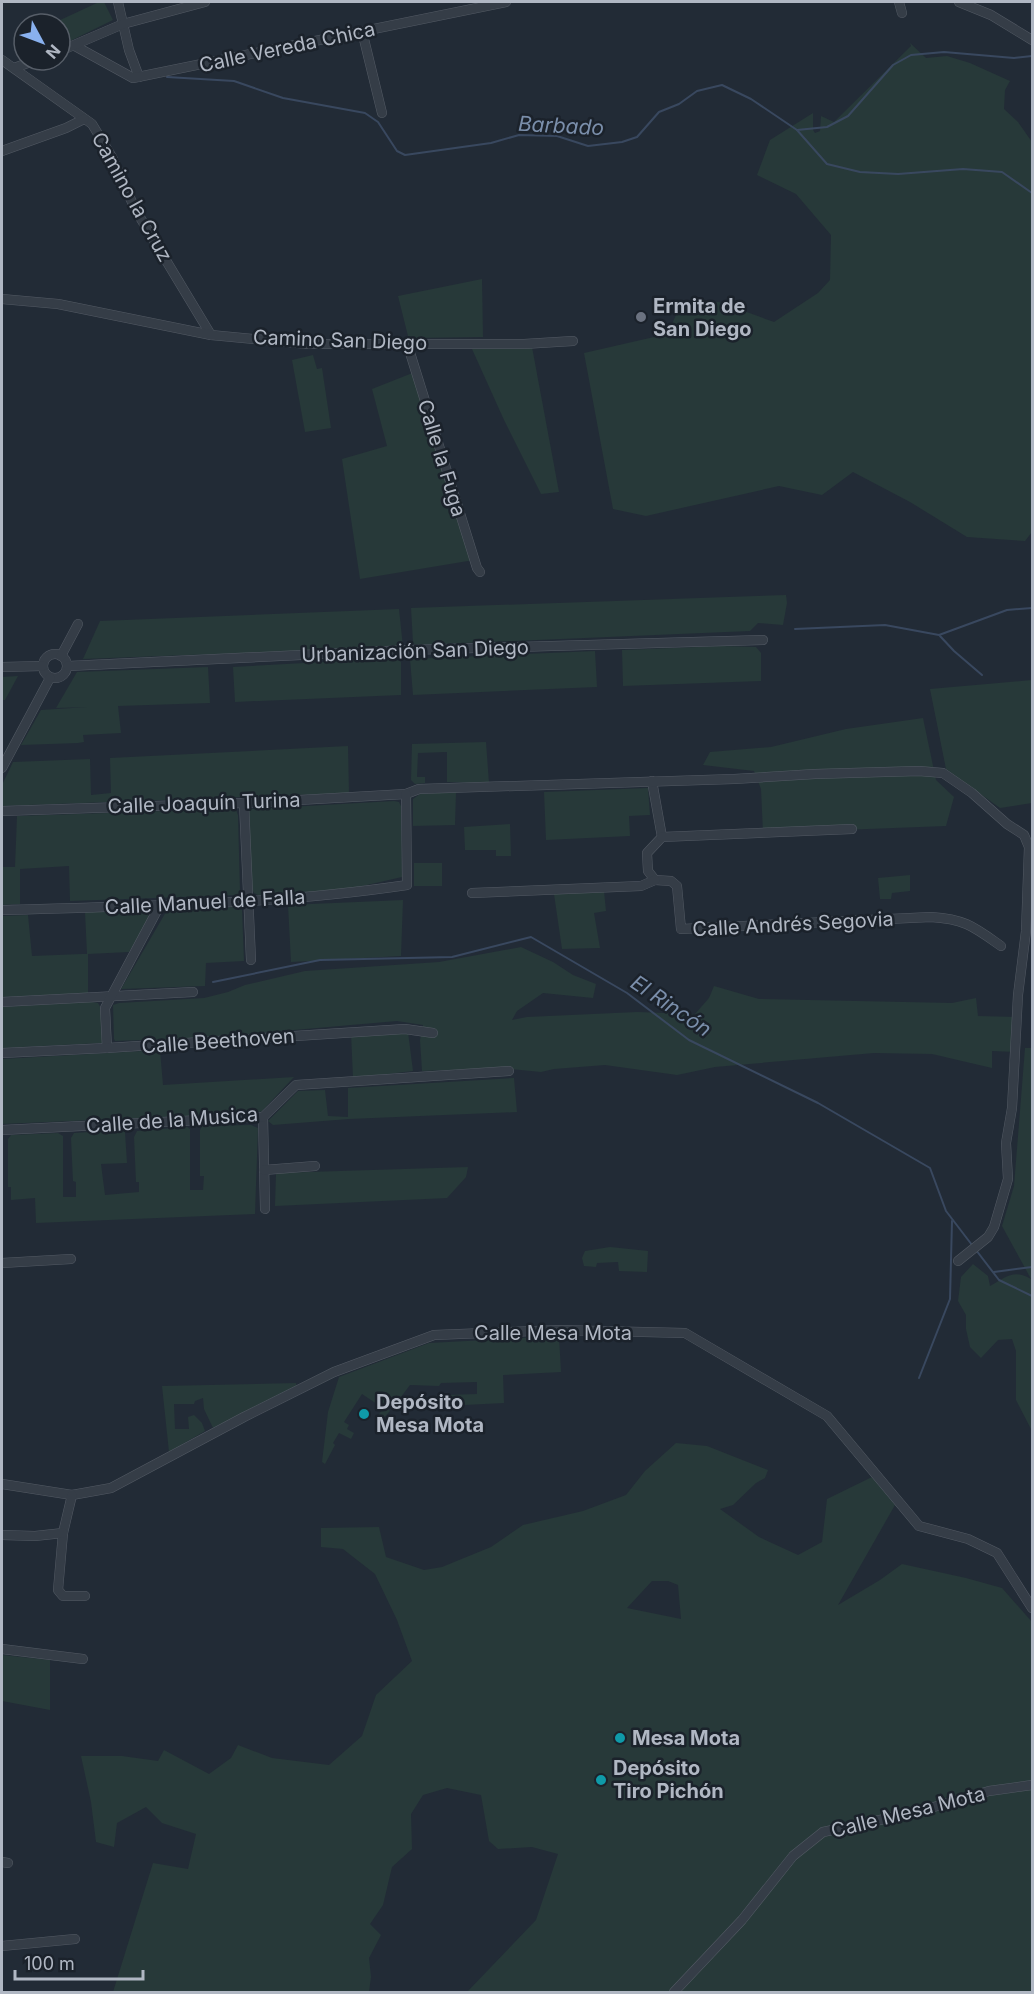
<svg xmlns="http://www.w3.org/2000/svg" width="1034" height="1994" viewBox="0 0 1034 1994" font-family="Inter,sans-serif">
<style>
.green{fill:#273939;fill-rule:evenodd}
.lines{fill:none;stroke-linecap:round;stroke-linejoin:round}
.stream{stroke:#39485f;stroke-width:2}
.minor-casing{stroke:#535a64;stroke-width:10}
.minor{stroke:#353d47;stroke-width:9}
.worship-dot{fill:#6b7280;stroke:#1b222b;stroke-width:2}
.culture-dot{fill:#0f9aa8;stroke:#1b222b;stroke-width:2}
.labels{text-anchor:middle;stroke-width:5;stroke-linejoin:round;paint-order:stroke}
.street-label{font-size:20px;fill:#b0b7c3;stroke:#1b222b}
.poi-label{font-size:20px;font-weight:bold;fill:#b0b7c3;stroke:#1b222b;text-anchor:start}
.water-label{font-size:21px;font-style:italic;fill:#7a8eaa;stroke:#1b222b}
</style>
<rect width="100%" height="100%" fill="#222b36"/>
<!-- green -->
<g class="green">
<path d="M 99,2 L 104,2 L 113,20 L 66,43 L 60,30 L 60,24 L 56,22 Z"/>
<path d="M 910,43 L 926,58 L 947,56 L 970,63 L 1010,81 L 1005,90 L 1004,109 L 1018,122 L 1032,142 L 1032,532 L 1025,541 L 967,537 L 910,502 L 853,472 L 822,495 L 779,486 L 646,516 L 613,509 L 584,353 L 676,332 L 672,324 L 680,306 L 685,303 L 719,302 L 774,322 L 818,293 L 830,280 L 831,235 L 796,194 L 757,175 L 770,140 L 813,113 L 813,130 L 815,133 L 820,131 L 821,116 L 834,122 L 911,46 Z"/>
<path d="M 482,279 L 483,337 L 412,338 L 408,336 L 398,296 Z"/>
<path d="M 532,347 L 559,492 L 541,494 L 504,420 L 472,349 Z"/>
<path d="M 313,355 L 317,369 L 322,368 L 331,428 L 305,432 L 292,360 Z"/>
<path d="M 415,372 L 474,560 L 360,579 L 342,459 L 387,446 L 372,389 Z"/>
<path d="M 786,595 L 787,603 L 783,625 L 758,623 L 750,631 L 416,645 L 413,643 L 411,608 Z"/>
<path d="M 399,609 L 403,647 L 83,659 L 100,621 Z"/>
<path d="M 723,646 L 756,647 L 761,653 L 761,681 L 623,686 L 622,650 Z"/>
<path d="M 595,651 L 597,687 L 413,695 L 410,659 Z"/>
<path d="M 396,658 L 401,662 L 401,695 L 235,702 L 233,667 Z"/>
<path d="M 208,667 L 210,703 L 118,706 L 121,733 L 83,735 L 84,742 L 78,743 L 21,745 L 41,710 L 88,707 L 56,708 L 77,672 Z"/>
<path d="M 18,676 L 5,700 L 2,700 L 2,677 Z"/>
<path d="M 1032,680 L 1032,803 L 1000,808 L 946,769 L 930,689 Z"/>
<path d="M 923,718 L 936,780 L 954,797 L 946,826 L 763,833 L 761,789 L 754,771 L 703,765 L 710,752 L 771,747 L 846,729 Z"/>
<path d="M 486,742 L 489,783 L 447,782 L 447,752 L 418,753 L 417,777 L 425,777 L 425,783 L 415,784 L 411,780 L 412,744 Z"/>
<path d="M 348,746 L 349,793 L 2,806 L 2,785 L 13,762 L 90,759 L 91,795 L 111,793 L 110,758 Z"/>
<path d="M 648,788 L 650,815 L 629,816 L 630,836 L 546,840 L 544,792 Z"/>
<path d="M 456,792 L 455,825 L 413,826 L 413,799 L 420,794 Z"/>
<path d="M 394,801 L 399,802 L 401,806 L 402,877 L 345,890 L 258,895 L 254,893 L 250,885 L 249,811 L 252,809 Z"/>
<path d="M 228,809 L 236,810 L 238,815 L 240,892 L 238,895 L 70,901 L 69,866 L 20,869 L 20,904 L 2,905 L 2,867 L 15,867 L 17,816 Z"/>
<path d="M 510,824 L 511,856 L 496,856 L 496,850 L 465,850 L 464,827 Z"/>
<rect x="414" y="863" width="28" height="23"/>
<path d="M 910,875 L 910,891 L 892,893 L 891,899 L 880,899 L 878,878 Z"/>
<path d="M 604,891 L 606,911 L 594,913 L 600,948 L 562,949 L 554,894 Z"/>
<path d="M 403,900 L 401,956 L 291,962 L 288,905 Z"/>
<path d="M 237,907 L 242,909 L 244,961 L 206,963 L 205,986 L 121,989 L 166,912 L 170,910 Z"/>
<path d="M 143,910 L 148,913 L 149,919 L 129,952 L 88,954 L 88,993 L 2,997 L 2,916 L 28,915 L 32,956 L 82,954 L 87,954 L 85,912 Z"/>
<path d="M 521,947 L 553,962 L 573,975 L 596,984 L 593,998 L 543,993 L 517,1011 L 512,1020 L 527,1017 L 637,1012 L 695,1014 L 709,998 L 714,986 L 759,999 L 952,1003 L 976,998 L 978,1016 L 1017,1017 L 1016,1052 L 992,1051 L 992,1068 L 932,1054 L 874,1053 L 715,1067 L 677,1075 L 605,1065 L 554,1069 L 541,1072 L 500,1068 L 422,1071 L 420,1040 L 423,1025 L 397,1021 L 203,1038 L 115,1041 L 114,1039 L 113,1005 L 119,1003 L 204,998 L 228,992 L 245,985 L 305,971 L 439,962 Z"/>
<path d="M 92,1002 L 98,1003 C 105,1013 106,1032 102,1043 L 2,1048 L 2,1007 Z"/>
<path d="M 408,1032 L 413,1071 L 353,1078 L 351,1033 Z"/>
<path d="M 1025,1048 L 1032,1048 L 1032,1431 L 1016,1400 L 1016,1351 L 1012,1339 L 998,1340 L 981,1358 L 970,1347 L 966,1329 L 966,1315 L 958,1301 L 961,1277 L 973,1264 L 988,1276 L 990,1286 C 1007,1277 1013,1269 1031,1279 L 1002,1226 L 1014,1186 Z"/>
<path d="M 160,1050 L 163,1085 L 294,1077 L 262,1111 L 257,1113 L 2,1124 L 2,1059 Z"/>
<path d="M 514,1078 L 517,1112 L 349,1119 L 273,1125 L 268,1121 L 298,1091 L 325,1090 L 328,1116 L 348,1117 L 348,1088 Z"/>
<path d="M 251,1125 L 258,1128 L 255,1214 L 36,1223 L 35,1198 L 11,1200 L 11,1187 L 8,1187 L 8,1139 L 11,1135 L 58,1133 L 63,1136 L 63,1197 L 76,1197 L 76,1182 L 73,1181 L 71,1138 L 74,1133 L 121,1130 L 125,1132 L 127,1163 L 101,1164 L 105,1195 L 139,1192 L 139,1182 L 136,1182 L 134,1137 L 137,1131 L 187,1127 L 190,1129 L 190,1190 L 203,1190 L 204,1176 L 200,1176 L 200,1130 L 202,1126 Z"/>
<path d="M 468,1167 L 466,1177 L 447,1198 L 275,1206 L 276,1173 Z"/>
<path d="M 610,1247 L 648,1251 L 647,1272 L 619,1271 L 618,1262 L 597,1263 L 596,1267 L 584,1266 L 582,1258 L 585,1251 Z"/>
<path d="M 559,1336 L 561,1372 L 503,1375 L 504,1403 L 445,1406 L 446,1395 L 477,1394 L 477,1382 L 441,1383 L 439,1386 L 410,1385 L 401,1397 L 389,1403 L 388,1408 L 390,1411 L 378,1424 L 375,1421 L 383,1408 L 362,1394 L 344,1422 L 349,1425 L 347,1429 L 354,1433 L 351,1439 L 339,1433 L 333,1443 L 335,1445 L 325,1464 L 322,1462 L 328,1412 L 339,1377 L 429,1343 Z"/>
<path d="M 296,1383 L 297,1387 L 213,1428 L 204,1409 L 203,1398 L 195,1401 L 194,1404 L 174,1404 L 175,1429 L 189,1429 L 188,1417 L 194,1415 L 202,1423 L 205,1431 L 169,1452 L 162,1386 Z"/>
<path d="M 676,1443 L 707,1446 L 768,1470 L 765,1478 L 756,1483 L 733,1505 L 720,1509 L 759,1537 L 798,1555 L 822,1542 L 827,1499 L 872,1477 L 895,1505 L 838,1605 L 880,1580 L 902,1564 L 966,1578 L 1002,1588 L 1032,1622 L 1032,1992 L 467,1992 L 536,1920 L 558,1854 L 532,1847 L 498,1849 L 489,1841 L 481,1795 L 447,1788 L 423,1795 L 411,1814 L 412,1849 L 392,1867 L 383,1905 L 370,1924 L 381,1935 L 369,1958 L 371,1977 L 369,1992 L 113,1992 L 153,1863 L 188,1869 L 196,1834 L 162,1823 L 146,1807 L 117,1823 L 114,1847 L 96,1842 L 91,1802 L 81,1756 L 122,1756 L 158,1761 L 164,1750 L 209,1774 L 231,1758 L 238,1745 L 272,1758 L 329,1765 L 362,1736 L 376,1695 L 412,1661 L 397,1620 L 375,1574 L 343,1549 L 321,1547 L 321,1528 L 379,1527 L 386,1557 L 424,1570 L 442,1567 L 491,1547 L 523,1525 L 583,1511 L 626,1495 L 645,1471 ZM 652,1581 L 668,1581 L 678,1585 L 681,1619 L 627,1608 Z"/>
<path d="M 2,1655 L 50,1660 L 50,1710 L 2,1701 Z"/>
</g>
<g class="lines">
<!-- stream -->
<g class="stream">
<path d="M 167,77 L 234,81 L 283,98 L 365,113 L 378,122 L 397,151 L 405,155 L 491,143 L 519,135 L 557,136 L 588,146 L 622,142 L 637,137 L 659,112 L 679,104 L 697,91 L 722,85 L 751,99 L 797,130 L 827,164 L 860,172 L 898,174 L 963,169 L 1002,172 L 1032,193"/>
<path d="M 797,130 L 827,127 L 848,116 L 893,65 L 911,55 L 944,52 L 1014,58 L 1032,56"/>
<path d="M 795,629 L 885,625 L 939,635 L 1007,610 L 1032,608"/>
<path d="M 940,636 L 954,651 L 982,675"/>
<path d="M 213,982 L 320,960 L 452,957 L 531,937 L 627,993 L 689,1040 L 818,1103 L 930,1168 L 946,1211 L 972,1245"/>
<path d="M 976,1250 L 999,1280 L 1032,1296"/>
<path d="M 994,1272 L 1032,1267"/>
<path d="M 919,1378 L 950,1299 L 952,1221"/>
</g>
<!-- minor casing -->
<g class="minor-casing">
<g id="minor">
<path d="M 118,2 L 129,50 L 139,77"/>
<path d="M 899,2 L 902,13"/>
<path d="M 959,2 L 991,15 L 1032,40"/>
<path d="M 362,31 L 382,113"/>
<path d="M 75,46 L 133,78 L 506,2"/>
<path d="M 60,51 L 123,24 L 205,2"/>
<path d="M 2,60 L 92,124 L 112,157 L 135,209 L 211,335"/>
<path d="M 14,68 L 36,60"/>
<path d="M 2,151 L 66,128 L 84,119"/>
<path d="M 2,299 L 58,304 L 211,335 L 308,344 L 524,344 L 573,341"/>
<path d="M 407,343 L 477,568 L 480,572"/>
<circle cx="55" cy="666" r="12"/>
<path d="M 61,656 L 78,624"/>
<path d="M 68,666 L 407,650 L 763,640"/>
<path d="M 2,667 L 43,666"/>
<path d="M 2,768 L 50,678"/>
<path d="M 652,781 L 662,837 L 647,853 L 648,871 L 655,880 L 671,881 L 677,886 L 681,929 L 931,917 C 965,919 974,927 1001,946"/>
<path d="M 244,803 L 251,960"/>
<path d="M 2,811 L 244,803 L 406,794 L 419,789 L 734,779 L 815,774 L 919,771 L 943,773 L 972,793 L 1007,824 L 1024,835 L 1029,847 L 1026,931 L 1018,995 L 1012,1108 L 1006,1143 L 1008,1179 L 994,1227 L 988,1237 L 958,1261"/>
<path d="M 662,837 L 852,829"/>
<path d="M 472,893 L 641,886 L 655,880"/>
<path d="M 2,910 C 137,906 273,905 407,885 L 406,794"/>
<path d="M 2,1002 L 193,992"/>
<path d="M 107,1048 L 105,1008 L 160,905"/>
<path d="M 2,1053 L 107,1048 L 405,1029 L 433,1033"/>
<path d="M 263,1117 L 265,1209"/>
<path d="M 2,1130 L 263,1117 L 296,1085 L 509,1071"/>
<path d="M 264,1170 L 315,1166"/>
<path d="M 2,1263 L 71,1259"/>
<path d="M 2,1484 L 72,1495 L 111,1488 L 244,1417 L 334,1372 L 434,1335 L 560,1330 L 685,1333 L 827,1416 L 919,1526 L 968,1539 L 997,1553 L 1032,1608"/>
<path d="M 72,1495 L 63,1533 L 58,1590 L 63,1596 L 85,1596"/>
<path d="M 2,1535 L 35,1536 L 63,1533"/>
<path d="M 2,1649 L 83,1659"/>
<path d="M 2,1862 L 8,1863"/>
<path d="M 2,1946 L 75,1939"/>
<path d="M 674,1992 L 742,1920 L 793,1856 L 823,1832 L 913,1813 L 989,1791 L 1032,1785"/>
</g>
</g>
<!-- minor -->
<use href="#minor" class="minor"/>
</g>
<!-- markers -->
<circle class="worship-dot" cx="641" cy="317" r="6"/>
<g class="culture-dot">
<circle cx="364" cy="1414" r="6"/>
<circle cx="620" cy="1738" r="6"/>
<circle cx="601" cy="1780" r="6"/>
</g>
<g class="labels">
<!-- street labels -->
<g class="street-label">
<text transform="translate(287 47) rotate(-12)" y="7">Calle Vereda Chica</text>
<text transform="translate(132 197) rotate(61)" y="7">Camino la Cruz</text>
<text transform="translate(340 340) rotate(2)" y="7">Camino San Diego</text>
<text transform="translate(442 458) rotate(73)" y="7">Calle la Fuga</text>
<text transform="translate(415 651) rotate(-2)" y="7">Urbanización San Diego</text>
<text transform="translate(204 803) rotate(-2)" y="7">Calle Joaquín Turina</text>
<text transform="translate(205 902) rotate(-3)" y="7">Calle Manuel de Falla</text>
<text transform="translate(793 924) rotate(-3)" y="7">Calle Andrés Segovia</text>
<text transform="translate(218 1041) rotate(-4)" y="7">Calle Beethoven</text>
<text transform="translate(172 1120) rotate(-4)" y="7">Calle de la Musica</text>
<text x="553" y="1340">Calle Mesa Mota</text>
<text transform="translate(908 1812) rotate(-14)" y="7">Calle Mesa Mota</text>
</g>
<!-- poi labels -->
<g class="poi-label">
<text x="653" y="313">Ermita de<tspan x="653" dy="23">San Diego</tspan></text>
<text x="376" y="1409">Depósito<tspan x="376" dy="23">Mesa Mota</tspan></text>
<text x="632" y="1745">Mesa Mota</text>
<text x="613" y="1775">Depósito<tspan x="613" dy="23">Tiro Pichón</tspan></text>
</g>
<!-- water labels -->
<g class="water-label">
<text transform="translate(561 126) rotate(3)" y="7">Barbado</text>
<text transform="translate(671 1006) rotate(34)" y="7">El Rincón</text>
</g>
</g>
<!-- border -->
<rect width="1034" height="1994" fill="none" stroke="#b0b7c3" stroke-width="6"/>
<!-- north arrow -->
<g transform="translate(42 42) rotate(131)"><circle r="28" fill="#1b222b" stroke="#575e68" stroke-width="1.5"/>
<path d="M0-4.5L10 22L0 15L-10 22Z" fill="#89b1ef"/>
<text y="-9" font-size="16" font-weight="bold" text-anchor="middle" fill="#b0b7c3">N</text>
</g>
<!-- scale -->
<path d="M15 1970v9h128v-9" fill="none" stroke="#b0b7c3" stroke-width="3"/>
<text x="24" y="1970" font-size="18" fill="#b0b7c3" stroke="#1b222b" stroke-width="4.5" paint-order="stroke">100 m</text>
</svg>
